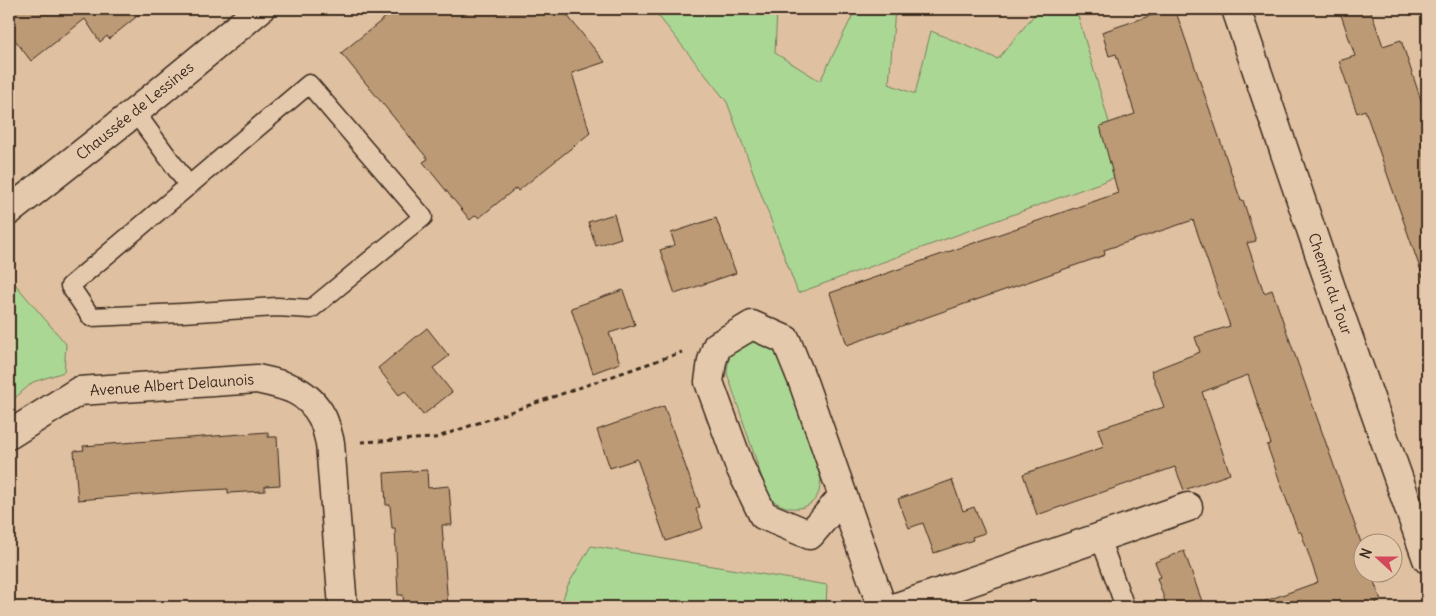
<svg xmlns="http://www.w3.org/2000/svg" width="1436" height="616" viewBox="0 0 1436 616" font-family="Delius,sans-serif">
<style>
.green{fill:#abd795;stroke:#73805a}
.building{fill:#bc9a75;stroke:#3b2a1e}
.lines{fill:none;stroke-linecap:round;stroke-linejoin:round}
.lane-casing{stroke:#3b2a1e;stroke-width:21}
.street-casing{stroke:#3b2a1e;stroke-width:31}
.secondary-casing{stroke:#3b2a1e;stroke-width:31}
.path{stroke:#3b2a1e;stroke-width:3;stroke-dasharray:5 4;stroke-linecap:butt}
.lane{stroke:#e5c9ac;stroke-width:18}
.street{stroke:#e5c9ac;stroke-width:28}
.secondary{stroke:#e5c9ac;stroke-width:28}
.labels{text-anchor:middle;stroke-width:4;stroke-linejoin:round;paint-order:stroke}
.street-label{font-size:15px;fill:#3b2a1e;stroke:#e5c9ac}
</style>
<rect width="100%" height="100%" fill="#dfc0a0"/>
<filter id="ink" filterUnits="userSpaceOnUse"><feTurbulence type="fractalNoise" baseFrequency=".02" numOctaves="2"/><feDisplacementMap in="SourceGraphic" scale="10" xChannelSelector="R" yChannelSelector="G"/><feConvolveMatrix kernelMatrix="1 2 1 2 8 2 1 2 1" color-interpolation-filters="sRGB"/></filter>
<g filter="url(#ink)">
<!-- green -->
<g class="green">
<path d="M 653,9 L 777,9 L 775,53 L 820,81 L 856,9 L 895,9 L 889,84 L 915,94 L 931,31 L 998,59 L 1039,9 L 1076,9 L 1124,174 L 798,293 L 727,102 Z"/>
<path d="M 9,277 L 66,344 L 64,372 L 33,382 L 9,403 Z"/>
<path d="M 756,341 L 771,346 L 781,357 L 821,479 C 820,483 820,488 819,492 C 810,515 782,511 768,496 L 727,373 C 729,351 733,344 756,341 Z"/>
<path d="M 591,546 L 827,585 L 826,607 L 560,607 L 568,585 Z"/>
</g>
<!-- building -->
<g class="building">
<path d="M 9,9 L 146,9 L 109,39 L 107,36 L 100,42 L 85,19 L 31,61 L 9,32 Z"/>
<path d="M 396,9 L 562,9 L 605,62 L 572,73 L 590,133 L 518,191 L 516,188 L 479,218 L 476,215 L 470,220 L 423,162 L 428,159 L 341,53 Z"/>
<path d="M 1170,9 L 1175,9 L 1241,201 L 1243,200 L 1256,241 L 1247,243 L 1264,293 L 1272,290 L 1364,551 L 1364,574 L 1371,574 L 1381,600 L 1376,601 L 1378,607 L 1258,607 L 1257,604 L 1318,582 L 1301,532 L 1298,532 L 1267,445 L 1271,444 L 1248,375 L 1202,392 L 1230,474 L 1184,490 L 1175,467 L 1037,515 L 1023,474 L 1104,447 L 1098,429 L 1164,407 L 1151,371 L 1200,352 L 1195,337 L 1230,326 L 1193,220 L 1104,250 L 1105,255 L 847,345 L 830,293 L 1118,193 L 1100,126 L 1135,114 L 1116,54 L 1109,56 L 1102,32 Z"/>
<path d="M 1339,9 L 1370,9 L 1383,46 L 1401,40 L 1427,118 L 1427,276 L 1423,277 L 1365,110 L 1357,113 L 1339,61 L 1355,56 Z"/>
<path d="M 614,214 L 621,238 L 596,246 L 588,222 Z"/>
<path d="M 716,218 L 736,273 L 675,294 L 660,250 L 675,245 L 671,233 Z"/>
<path d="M 623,290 L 635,325 L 609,333 L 620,363 L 593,373 L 571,308 Z"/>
<path d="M 427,328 L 449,356 L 433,368 L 452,392 L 423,415 L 405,391 L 399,395 L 378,368 Z"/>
<path d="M 664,406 L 700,507 L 696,509 L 703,528 L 666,541 L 637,459 L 610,468 L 597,430 Z"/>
<path d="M 268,432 L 268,437 L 277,437 L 280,485 L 265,486 L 265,491 L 228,493 L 228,489 L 189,491 L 78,500 L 74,451 L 84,450 L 83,446 Z"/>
<path d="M 427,470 L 428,488 L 449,486 L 452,525 L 442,525 L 448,607 L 404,607 L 403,595 L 398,595 L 395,528 L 392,528 L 390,505 L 386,505 L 384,473 Z"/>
<path d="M 952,480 L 963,511 L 974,507 L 985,533 L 972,537 L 973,540 L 934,553 L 923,523 L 909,528 L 898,499 Z"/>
<path d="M 1184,551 L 1204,607 L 1167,607 L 1157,578 L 1161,577 L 1155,562 Z"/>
</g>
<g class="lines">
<!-- lane casing -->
<g class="lane-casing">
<g id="lane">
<path d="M 309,84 L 423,217 L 311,309 L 277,307 L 182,313 L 91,317 L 70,286 Z"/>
<path d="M 135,112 L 189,186"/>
<path d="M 1100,538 L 1125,607"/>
</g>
</g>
<!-- street casing -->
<g class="street-casing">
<g id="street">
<path d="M 1236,9 L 1332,291 L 1427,559"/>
<path d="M 9,435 L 79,391 L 257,379 C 285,385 307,389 322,417 C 326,425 328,435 330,443 L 343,607"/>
<path d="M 843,496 L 810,535 L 763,515 L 740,467 L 709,382 L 712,361 L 717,346 L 752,325 L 786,340 L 803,382 L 882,607"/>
<path d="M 897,607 L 1188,507"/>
</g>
</g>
<!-- secondary casing -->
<g class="secondary-casing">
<path id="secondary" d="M 9,211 L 135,112 L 260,9"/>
</g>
<!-- path -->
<path class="path" d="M 361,442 L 435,438 L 682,352"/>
<!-- lane -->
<use href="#lane" class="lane"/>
<!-- street -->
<use href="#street" class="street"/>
<!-- secondary -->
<use href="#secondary" class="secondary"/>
</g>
</g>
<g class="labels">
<!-- street labels -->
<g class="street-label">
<text transform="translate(135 111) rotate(-39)" y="5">Chaussée de Lessines</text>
<text transform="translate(1330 284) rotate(71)" y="5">Chemin du Tour</text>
<text transform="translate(172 385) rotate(-4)" y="5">Avenue Albert Delaunois</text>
</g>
</g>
<!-- margin -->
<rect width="1436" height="616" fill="none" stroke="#e5c9ac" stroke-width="30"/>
<rect x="15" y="15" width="1406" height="586" fill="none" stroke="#3b2a1e" stroke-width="2" filter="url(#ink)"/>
<!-- north arrow -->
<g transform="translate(1378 558) rotate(291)"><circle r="24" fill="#e5c9ac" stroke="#a18973"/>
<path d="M0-4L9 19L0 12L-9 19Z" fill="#d1495b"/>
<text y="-8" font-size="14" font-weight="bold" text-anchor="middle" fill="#3b2a1e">N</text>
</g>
</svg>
